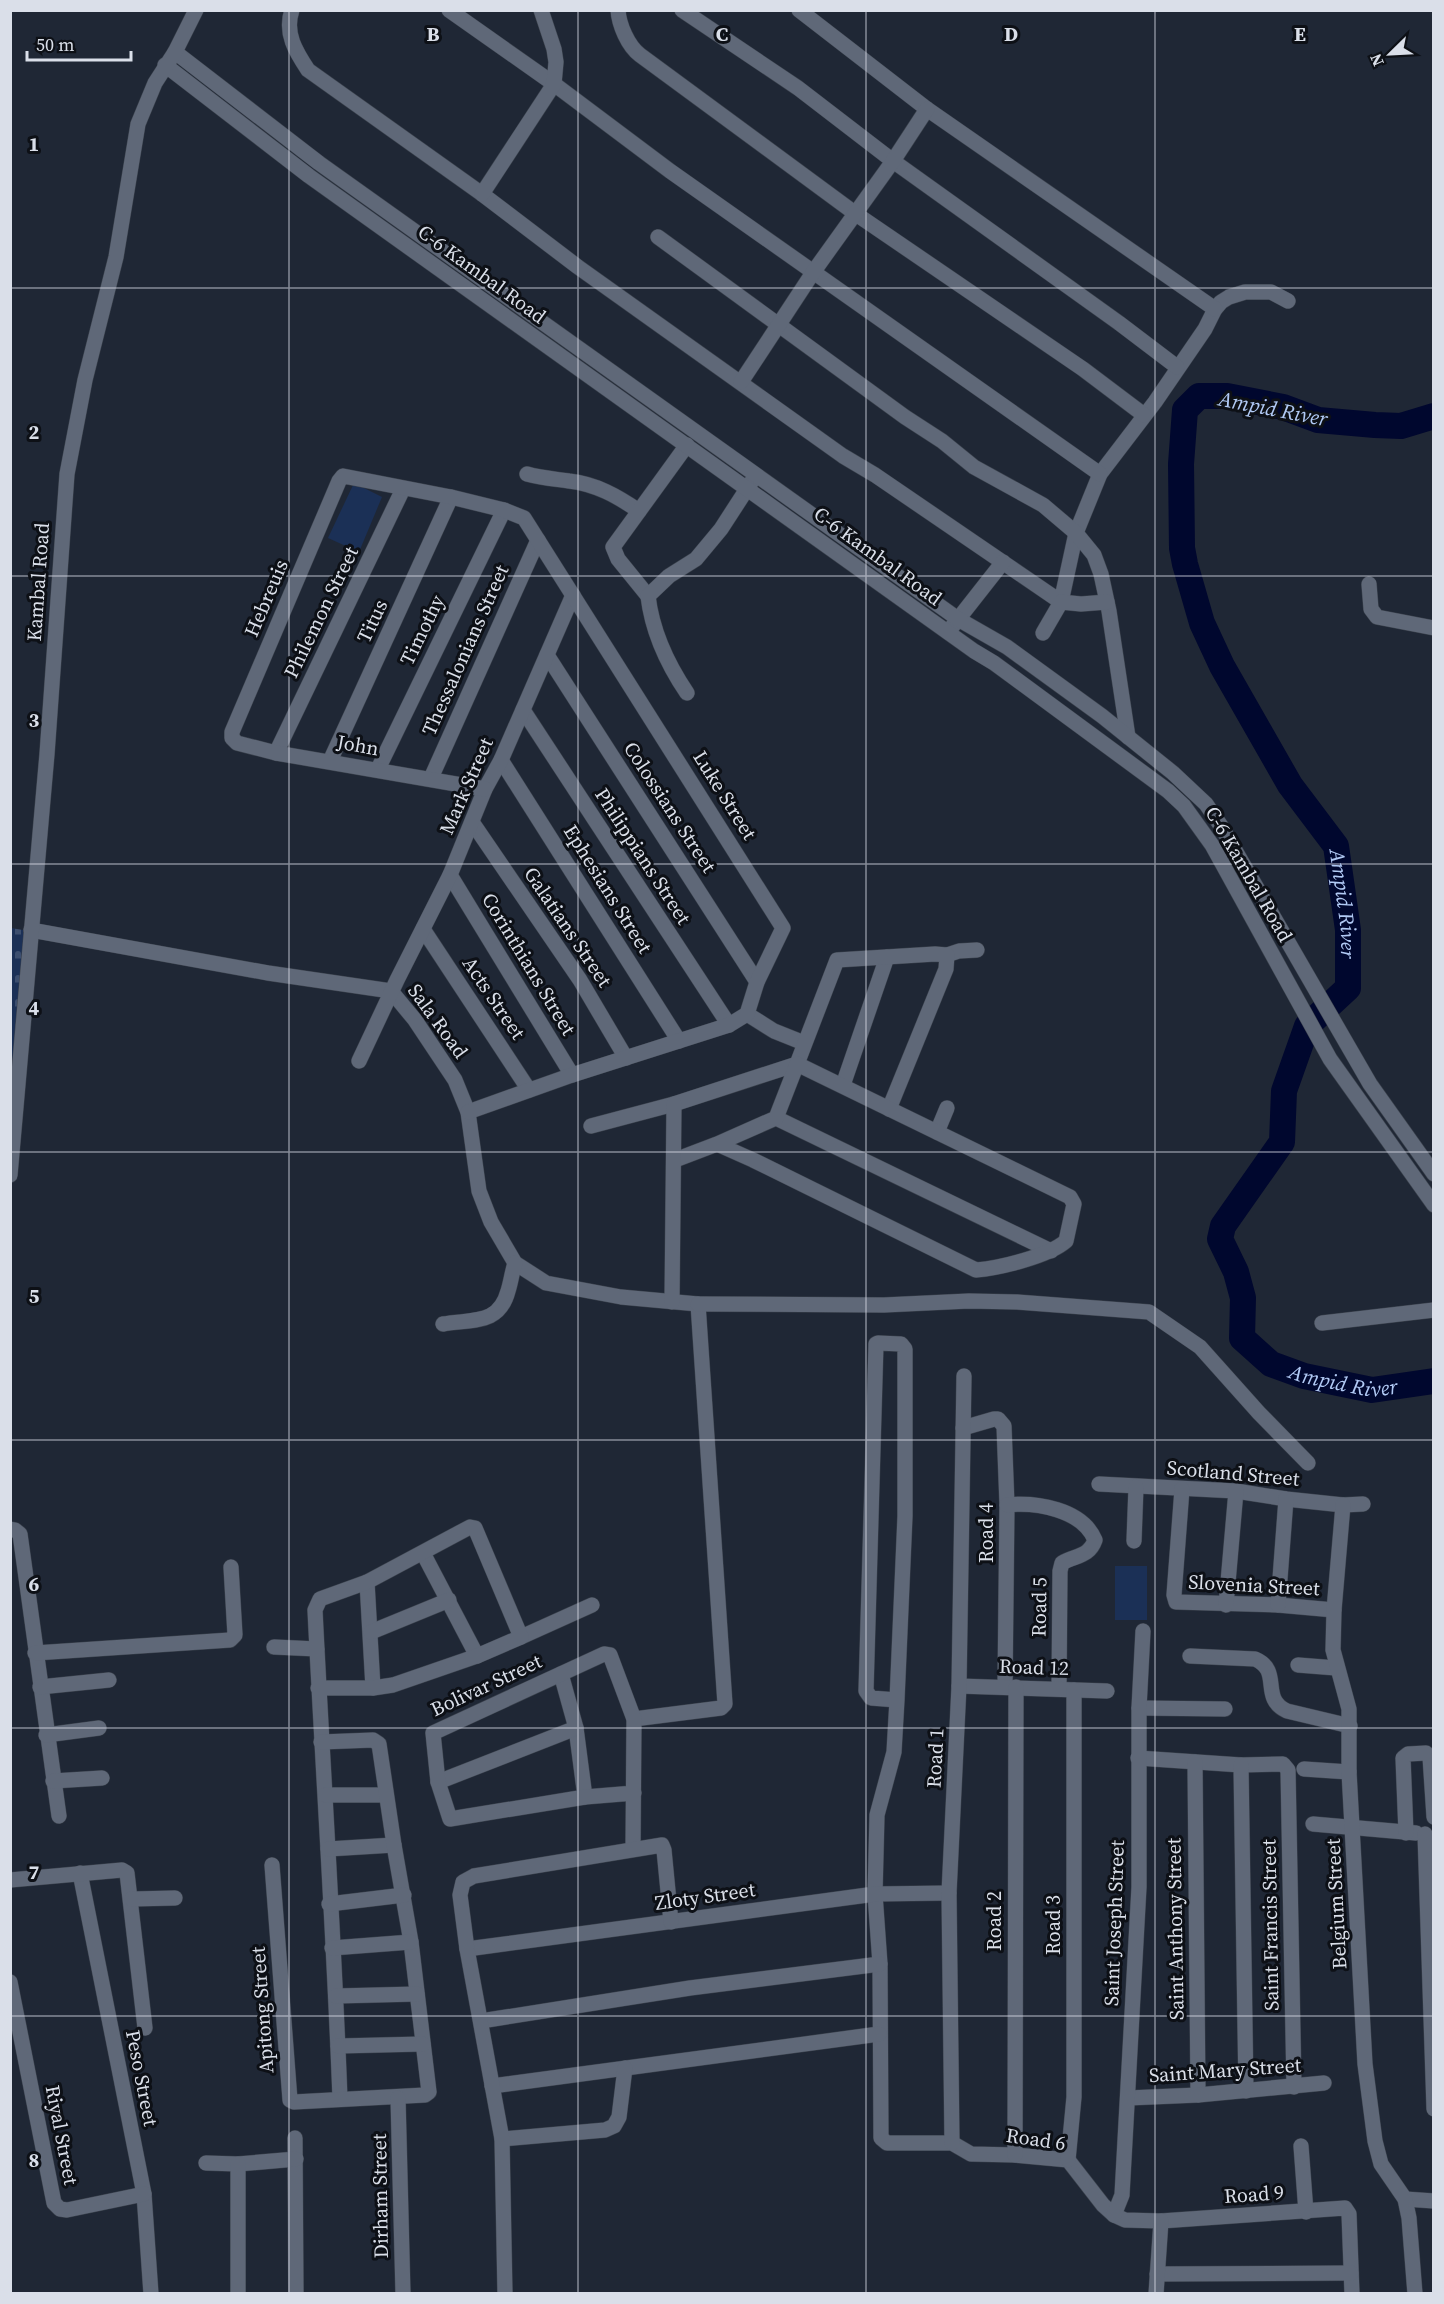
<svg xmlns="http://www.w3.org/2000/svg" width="1444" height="2304" viewBox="0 0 1444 2304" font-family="'Source Serif 4',serif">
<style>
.cemetery{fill:url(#cemetery-stones)}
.garden{fill:#1b3056}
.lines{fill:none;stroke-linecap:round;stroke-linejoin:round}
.river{stroke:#00072e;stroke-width:26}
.street-casing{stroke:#3b424d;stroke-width:16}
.secondary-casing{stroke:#3b424d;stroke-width:16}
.street{stroke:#5f6878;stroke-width:15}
.secondary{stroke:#5f6878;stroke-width:15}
.grid{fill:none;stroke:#dadfe9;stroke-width:1.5;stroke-opacity:0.55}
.labels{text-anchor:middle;stroke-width:6;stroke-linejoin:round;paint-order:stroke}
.street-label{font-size:20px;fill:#dadfe9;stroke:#0d1016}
.water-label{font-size:21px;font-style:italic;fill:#b1caf5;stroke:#0d1016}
.grid-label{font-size:20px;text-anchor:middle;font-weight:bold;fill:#dadfe9;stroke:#0d1016;stroke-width:6;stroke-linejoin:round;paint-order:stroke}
</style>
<defs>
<pattern id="cemetery-stones" width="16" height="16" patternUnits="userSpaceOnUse" patternTransform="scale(1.5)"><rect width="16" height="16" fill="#1b3056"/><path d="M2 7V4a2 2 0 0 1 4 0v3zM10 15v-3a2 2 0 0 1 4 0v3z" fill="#3c4e6e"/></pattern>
</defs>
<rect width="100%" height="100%" fill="#1f2735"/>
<!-- cemetery -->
<path class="cemetery" d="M 11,928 L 29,931 L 11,1126 Z"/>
<!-- garden -->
<g class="garden">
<path d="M 354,483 L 382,497 L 359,552 L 328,538 Z"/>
<rect x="1115" y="1566" width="32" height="54"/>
</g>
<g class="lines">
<!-- river -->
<path class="river" id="s1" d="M 1434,416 L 1401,426 L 1375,425 L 1318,420 L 1283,407 L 1227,396 L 1199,396 L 1185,410 L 1181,464 L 1182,548 L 1185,564 L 1202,623 L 1222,666 L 1290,785 L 1336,846 L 1348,930 L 1348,988 L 1307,1026 L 1284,1091 L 1282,1142 L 1223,1226 L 1220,1239 L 1236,1272 L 1243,1298 L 1242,1338 L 1271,1364 L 1304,1376 L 1372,1390 L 1434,1381"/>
<!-- street casing -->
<g class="street-casing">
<g id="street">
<path d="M 292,10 C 284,33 296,52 308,70 L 482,194 L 578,267 L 843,456 L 875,475 L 1061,602 L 1076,533 L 1100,474 L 1155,402 L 1205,329 L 1215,309 L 1221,302 L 1229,297 L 1245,292 L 1271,292 L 1288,301"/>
<path d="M 449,10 L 554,84 L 670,171 L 1100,474"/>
<path d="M 618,10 C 619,25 628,46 640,55 L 856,214 L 1083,369 L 1144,415"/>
<path d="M 682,10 L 798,88 L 893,161 L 1119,323 L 1177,367"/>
<path d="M 799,10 L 927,109 L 1215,309"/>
<path d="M 482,194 L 554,84 L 556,62 L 554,49 L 541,10"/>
<path d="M 658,237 L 905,417 L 942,441 L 974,467 L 1043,505 L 1076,533 L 1094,555 L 1101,574 L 1109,611 L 1128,737"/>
<path d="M 741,382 L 814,271 L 893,161 L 927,109"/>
<path d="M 527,474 C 541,478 555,479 569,481 C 596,484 617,496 639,511"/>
<path d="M 1369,584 L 1371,609 L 1377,617 L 1434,628"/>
<path d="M 648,596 L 618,559 L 613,547 L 687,445"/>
<path d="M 948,632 L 1003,562"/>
<path d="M 1043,633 L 1061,602 L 1081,604 L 1107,602"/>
<path d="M 547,655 L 757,982"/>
<path d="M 687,693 C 668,665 652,630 648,596 L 669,576 L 696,559 L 721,529 L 754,478"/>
<path d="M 523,710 L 729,1025"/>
<path d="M 276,753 L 403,489"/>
<path d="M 501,760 L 679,1041"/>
<path d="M 330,761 L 451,497"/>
<path d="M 378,769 L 504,510"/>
<path d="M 431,778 L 538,540"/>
<path d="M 472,822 L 580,980 L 626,1058"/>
<path d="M 450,875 L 572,1075"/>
<path d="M 423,929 L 529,1090"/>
<path d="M 31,930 L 268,973 L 391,991 L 415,1020 L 455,1080 L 468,1112 L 479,1191 L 491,1222 L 515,1263 L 546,1283 L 621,1297 L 698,1304 L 725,1704 L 721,1708 L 634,1719"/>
<path d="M 947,955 L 959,951 L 977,950"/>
<path d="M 747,1014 L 774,1031 L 804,1043"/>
<path d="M 359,1061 L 397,980 L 450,875 L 485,789 L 501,760 L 573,595"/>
<path d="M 843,1085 L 887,957"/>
<path d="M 468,1112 L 572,1075 L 729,1025 L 747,1014 L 757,982 L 783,928 L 524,518 L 504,510 L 451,497 L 343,476 L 339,481 L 232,732 L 232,738 L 237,743 L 276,753 L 485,789"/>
<path d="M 776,1118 L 1051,1251"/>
<path d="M 591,1126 L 674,1104 L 797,1064 L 837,960 L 935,954 L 947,955 L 946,969 L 889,1109"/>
<path d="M 937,1132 L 947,1108"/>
<path d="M 675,1160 L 717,1144 L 776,1118 L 797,1064 L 1070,1197 L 1074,1204 L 1066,1241 C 1049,1256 1000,1268 976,1270 L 753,1160 L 717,1144"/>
<path d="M 672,1302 L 674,1104"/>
<path d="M 698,1304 L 884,1305 L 969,1301 L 1017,1302 L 1149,1312 L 1200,1347 L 1259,1413 L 1308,1463"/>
<path d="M 1322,1323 L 1434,1310"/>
<path d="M 443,1324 C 473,1319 499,1325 508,1291 C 511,1282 512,1272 515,1263"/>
<path d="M 963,1428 L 994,1419 L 998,1419 L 1004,1426 L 1007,1505 L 1005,1687"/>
<path d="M 1099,1484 L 1236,1491 L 1286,1499 L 1343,1505 L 1363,1504"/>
<path d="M 1182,1489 L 1174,1595 L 1176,1602 L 1278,1605 L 1334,1610"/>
<path d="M 1007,1505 C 1036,1502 1082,1509 1095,1540 C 1089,1557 1076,1555 1062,1563 L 1060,1571 L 1059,1688"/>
<path d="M 10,1529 L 15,1530 L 20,1534 L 59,1816"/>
<path d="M 1134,1541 L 1136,1487"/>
<path d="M 423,1553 L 477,1656"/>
<path d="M 367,1582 L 373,1688"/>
<path d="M 1226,1605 L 1236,1491"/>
<path d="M 1278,1605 L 1286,1499"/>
<path d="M 371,1632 L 449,1600"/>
<path d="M 521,1637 L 592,1605"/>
<path d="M 274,1647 L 317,1649"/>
<path d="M 35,1653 L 230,1640 L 235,1635 L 231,1567"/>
<path d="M 1190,1656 L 1255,1659 C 1283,1671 1259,1698 1287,1711 L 1350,1726"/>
<path d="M 1298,1665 L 1336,1668"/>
<path d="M 561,1674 L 576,1728 L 585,1797"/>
<path d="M 959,1686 L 1107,1691"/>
<path d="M 40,1687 L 109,1680"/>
<path d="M 318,1688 L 373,1688 L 393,1685 L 477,1656 L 521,1637 L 475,1528 L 470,1527 L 367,1582 L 320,1599 L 315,1610 C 323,1773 334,1936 340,2099"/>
<path d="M 897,1700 L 871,1698 L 866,1691 L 876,1344 L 878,1343 L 901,1344 L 905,1349 L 905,1516 L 897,1700 L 894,1752 L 877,1815 L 875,1894 L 880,1964 L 881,2138 L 887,2143 L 952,2143 L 971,2154 L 1015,2155 L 1068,2160 L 1103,2205 L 1114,2215 L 1125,2220 L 1161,2221 L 1345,2208 L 1349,2214 L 1352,2294"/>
<path d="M 1139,1708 L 1225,1709"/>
<path d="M 46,1735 L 99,1728"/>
<path d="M 1138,1758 L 1241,1765 L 1283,1764 L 1288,1770 L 1294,2087"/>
<path d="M 1195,1762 L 1198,2095"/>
<path d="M 1241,1765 L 1246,2091"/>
<path d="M 1304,1769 L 1349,1772"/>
<path d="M 53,1781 L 102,1778"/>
<path d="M 438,1782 L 576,1728"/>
<path d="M 326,1795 L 386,1795"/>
<path d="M 1313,1824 L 1416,1833"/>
<path d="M 1406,1833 L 1403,1758 L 1408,1754 L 1426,1753 L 1430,1757 L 1434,1817"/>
<path d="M 1425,1834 L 1434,2109"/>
<path d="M 328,1849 L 394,1845"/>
<path d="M 633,1849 L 634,1719 L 610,1655 L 604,1654 L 433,1733 L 438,1782 L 450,1819 L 585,1797 L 634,1793"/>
<path d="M 272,1865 L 290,2100 L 294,2102 L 425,2095 L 429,2092 L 411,1942 L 394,1845 L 379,1744 L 373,1740 L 321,1742"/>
<path d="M 80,1873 L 144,2194 L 151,2294"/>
<path d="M 10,1880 L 122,1870 L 127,1873 L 145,2028"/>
<path d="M 132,1899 L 175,1898"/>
<path d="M 329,1904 L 404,1895"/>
<path d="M 332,1948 L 411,1942"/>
<path d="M 467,1949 L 875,1894 L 949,1893"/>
<path d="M 10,1982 L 54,2203 L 60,2209 L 67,2210 L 144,2194"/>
<path d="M 336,1996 L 417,1994"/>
<path d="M 481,2021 L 690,1988 L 880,1964"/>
<path d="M 338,2046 L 423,2044"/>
<path d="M 492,2086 L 879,2034"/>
<path d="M 398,2098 L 403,2294"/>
<path d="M 1128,2098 L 1198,2095 L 1324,2083"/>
<path d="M 295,2138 L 296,2294"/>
<path d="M 502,2139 L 605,2130 L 614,2126 L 619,2117 L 625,2068"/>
<path d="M 952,2143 L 949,1893 L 959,1686 L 964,1376"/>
<path d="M 1301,2146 L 1306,2212"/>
<path d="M 1015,2155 L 1016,1687"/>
<path d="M 1068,2160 L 1074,2097 L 1074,1690"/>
<path d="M 206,2163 L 238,2164 L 296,2159"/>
<path d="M 1405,2199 L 1434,2201"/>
<path d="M 1114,2215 L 1122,2195 L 1139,1887 L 1139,1708 L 1143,1631"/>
<path d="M 1157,2274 L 1351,2273"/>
<path d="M 238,2294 L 238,2164"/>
<path d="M 505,2294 L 502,2139 L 467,1949 L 460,1895 L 463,1882 L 474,1876 L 662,1845 L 664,1850 L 671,1922"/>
<path d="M 1156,2294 L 1161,2221"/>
</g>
</g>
<!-- secondary casing -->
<g class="secondary-casing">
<g id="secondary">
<path d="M 175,52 L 319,163 L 958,619 L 1007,647 L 1102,716 L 1173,773 L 1206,804 L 1221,826 L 1370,1084 L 1434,1174"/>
<path d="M 165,65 L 309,176 L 974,651 L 994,663 L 1168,791 L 1184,806 L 1212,845 L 1330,1059 L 1434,1205"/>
<path d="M 10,1175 L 47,754 L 67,474 L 85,380 L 116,257 L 138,124 L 155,83 L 175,52 L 196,10"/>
<path d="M 1343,1505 L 1334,1610 L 1333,1650 L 1349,1709 L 1349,1772 L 1365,2064 L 1375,2141 L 1381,2164 L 1405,2199 L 1409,2218 L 1415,2294"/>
</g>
</g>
<!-- street -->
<use href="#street" class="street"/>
<!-- secondary -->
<use href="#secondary" class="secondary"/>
</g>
<!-- grid -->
<path class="grid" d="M 289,10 L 289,2294M 578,10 L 578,2294M 866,10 L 866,2294M 1155,10 L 1155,2294M 10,288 L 1434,288M 10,576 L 1434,576M 10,864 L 1434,864M 10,1152 L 1434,1152M 10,1440 L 1434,1440M 10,1728 L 1434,1728M 10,2016 L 1434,2016"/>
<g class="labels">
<!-- street labels -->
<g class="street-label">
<text transform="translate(482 274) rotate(36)" y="7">C-6 Kambal Road</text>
<text transform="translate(878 556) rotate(36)" y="7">C-6 Kambal Road</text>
<text transform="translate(38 582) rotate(-86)" y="7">Kambal Road</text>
<text transform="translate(266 598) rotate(-67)" y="7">Hebreuis</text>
<text transform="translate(321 612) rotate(-64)" y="7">Philemon Street</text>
<text transform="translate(372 621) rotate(-65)" y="7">Titus</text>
<text transform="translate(422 630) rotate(-64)" y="7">Timothy</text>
<text transform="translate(465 650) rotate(-66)" y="7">Thessalonians Street</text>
<text transform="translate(358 745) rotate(10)" y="7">John</text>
<text transform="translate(466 786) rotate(-66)" y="7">Mark Street</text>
<text transform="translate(725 795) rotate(58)" y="7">Luke Street</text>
<text transform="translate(670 807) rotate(57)" y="7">Colossians Street</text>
<text transform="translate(643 856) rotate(57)" y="7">Philippians Street</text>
<text transform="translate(1249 874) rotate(60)" y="7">C-6 Kambal Road</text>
<text transform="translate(608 889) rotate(58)" y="7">Ephesians Street</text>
<text transform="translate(568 927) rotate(56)" y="7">Galatians Street</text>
<text transform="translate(529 964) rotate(59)" y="7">Corinthians Street</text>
<text transform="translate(494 998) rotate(56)" y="7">Acts Street</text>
<text transform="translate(438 1021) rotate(54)" y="7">Sala Road</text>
<text transform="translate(1233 1473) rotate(5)" y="7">Scotland Street</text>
<text transform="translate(986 1533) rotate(-90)" y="7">Road 4</text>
<text transform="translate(1254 1585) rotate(3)" y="7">Slovenia Street</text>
<text transform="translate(1039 1607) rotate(-89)" y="7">Road 5</text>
<text transform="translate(1034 1667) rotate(2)" y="7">Road 12</text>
<text transform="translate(486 1685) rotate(-25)" y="7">Bolivar Street</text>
<text transform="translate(935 1758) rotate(-87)" y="7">Road 1</text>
<text transform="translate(705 1896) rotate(-8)" y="7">Zloty Street</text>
<text transform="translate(1336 1904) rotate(-93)" y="7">Belgium Street</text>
<text transform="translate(994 1921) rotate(-90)" y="7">Road 2</text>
<text transform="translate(1114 1923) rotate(-88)" y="7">Saint Joseph Street</text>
<text transform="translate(1053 1925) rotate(-90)" y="7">Road 3</text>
<text transform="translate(1270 1925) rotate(-91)" y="7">Saint Francis Street</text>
<text transform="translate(1175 1929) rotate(-91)" y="7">Saint Anthony Street</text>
<text transform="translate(262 2010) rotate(-94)" y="7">Apitong Street</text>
<text transform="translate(1225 2070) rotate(-4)" y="7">Saint Mary Street</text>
<text transform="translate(142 2078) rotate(79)" y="7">Peso Street</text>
<text transform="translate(62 2135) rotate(79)" y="7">Riyal Street</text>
<text transform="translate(1036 2139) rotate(8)" y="7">Road 6</text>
<text transform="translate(1254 2194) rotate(-4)" y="7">Road 9</text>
<text transform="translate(380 2196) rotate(-91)" y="7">Dirham Street</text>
</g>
<!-- water labels -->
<g class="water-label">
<text transform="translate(1273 409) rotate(11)" y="7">Ampid River</text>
<text dy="7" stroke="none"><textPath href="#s1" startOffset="795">Ampid River</textPath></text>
<text dy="7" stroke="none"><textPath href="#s1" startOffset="1389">Ampid River</textPath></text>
</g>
</g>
<g class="grid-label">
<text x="433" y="41">B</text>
<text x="722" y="41">C</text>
<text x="1011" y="41">D</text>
<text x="1300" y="41">E</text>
<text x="34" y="151">1</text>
<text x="34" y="439">2</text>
<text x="34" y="727">3</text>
<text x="34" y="1015">4</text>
<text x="34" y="1303">5</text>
<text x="34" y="1591">6</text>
<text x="34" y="1879">7</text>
<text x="34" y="2167">8</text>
</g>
<!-- border -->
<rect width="1444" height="2304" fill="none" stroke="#dadfe9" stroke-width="24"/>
<!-- north arrow -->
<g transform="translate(1390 54) rotate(246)" stroke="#0d1016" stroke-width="4.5" paint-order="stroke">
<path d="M0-4.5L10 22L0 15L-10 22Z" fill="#dadfe9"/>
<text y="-9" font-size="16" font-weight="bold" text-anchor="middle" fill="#dadfe9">N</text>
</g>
<!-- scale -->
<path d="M27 51v9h104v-9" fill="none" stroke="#dadfe9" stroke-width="3"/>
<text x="36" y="51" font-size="18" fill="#dadfe9" stroke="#0d1016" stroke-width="4.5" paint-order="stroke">50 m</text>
</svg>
